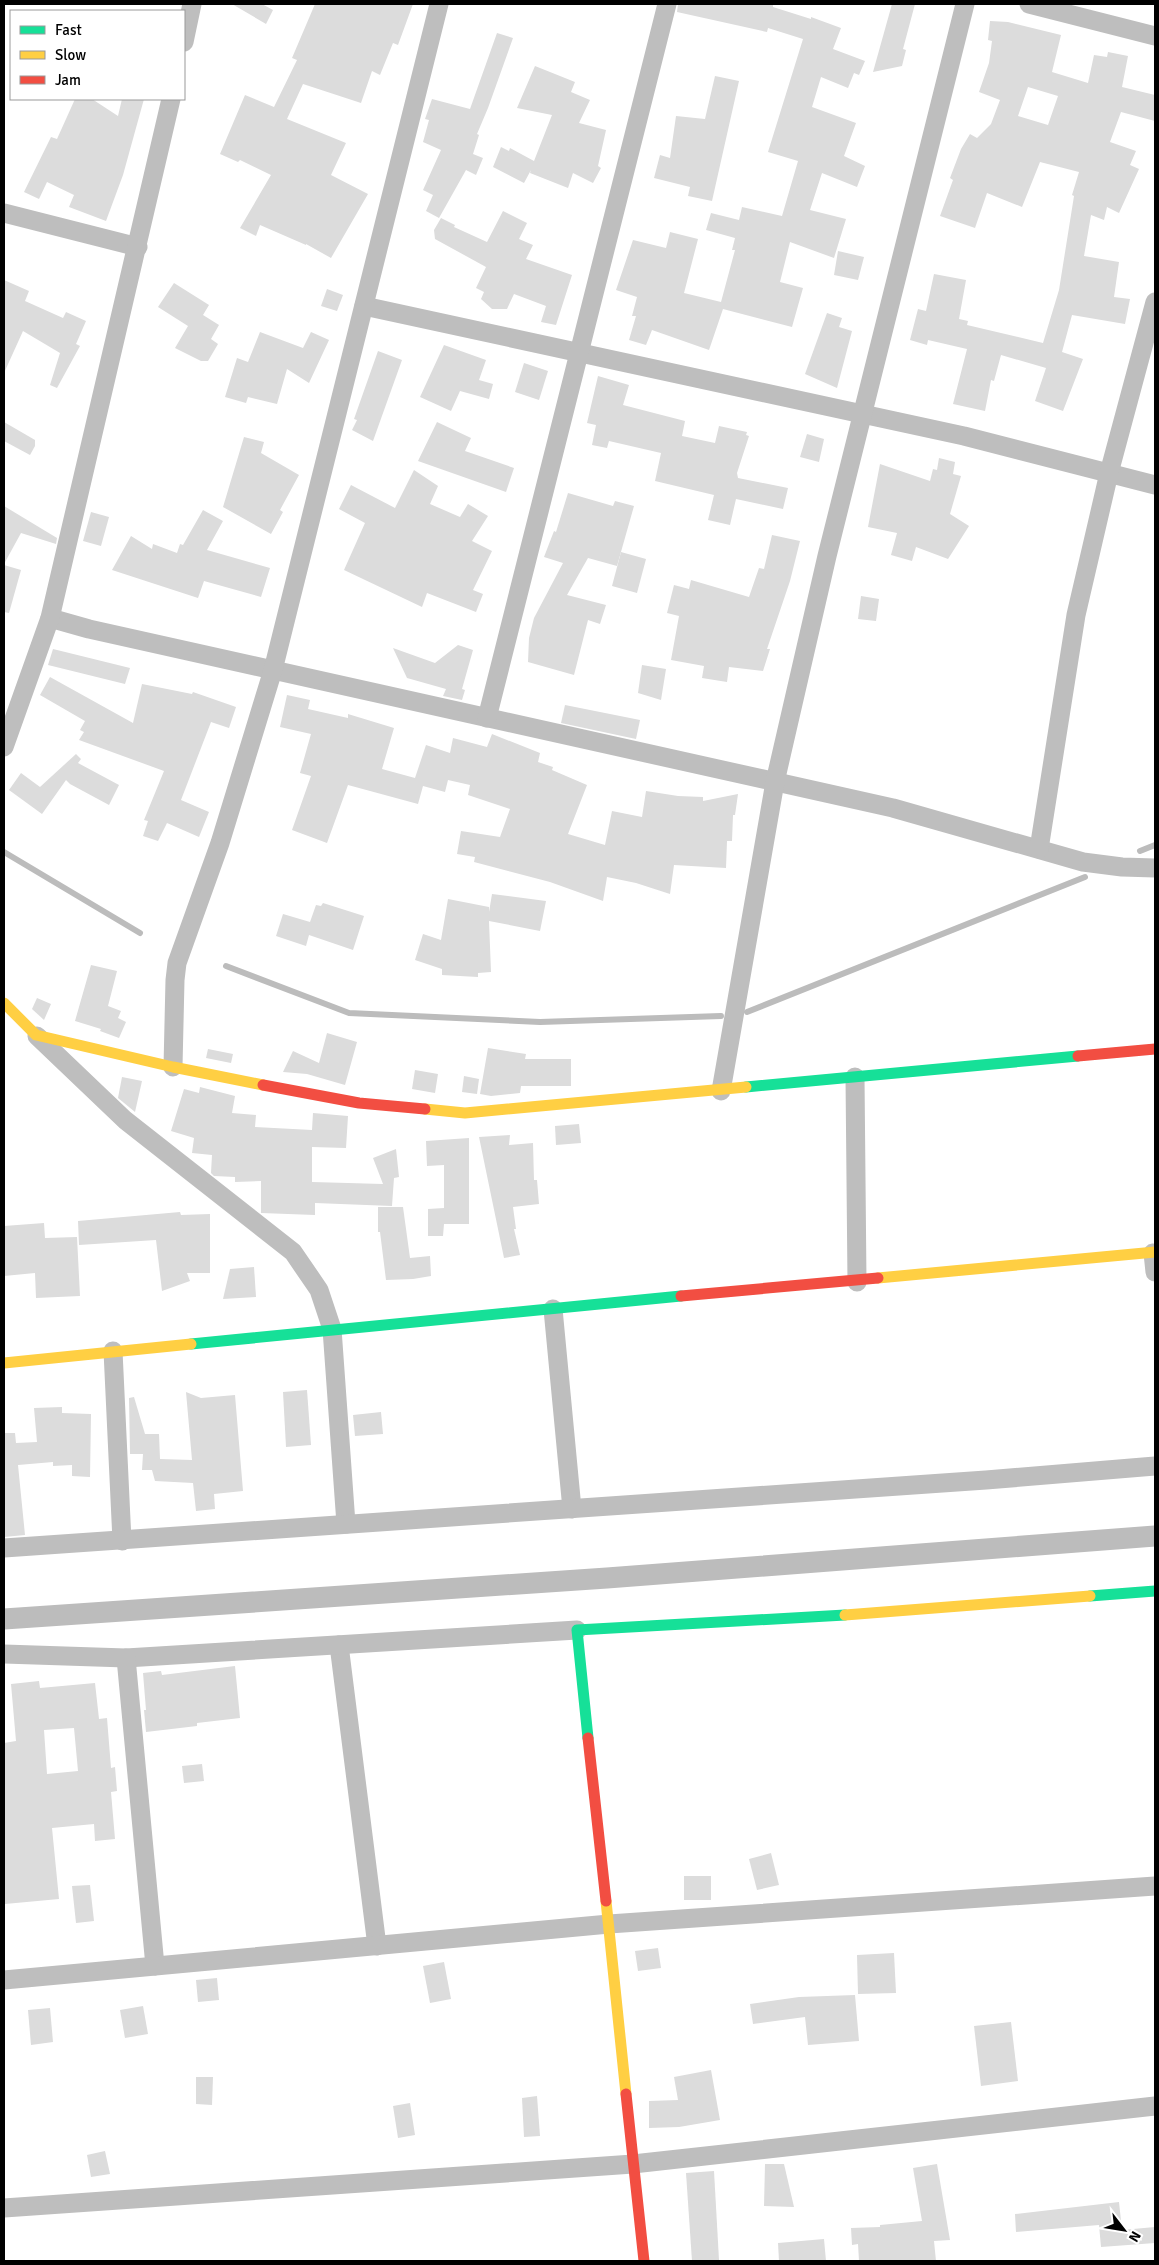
<svg xmlns="http://www.w3.org/2000/svg" width="1159" height="2265" viewBox="0 0 1159 2265" font-family="Signika,sans-serif">
<style>
.lines{fill:none;stroke-linecap:round;stroke-linejoin:round}
.stream{stroke:#bcbcbc;stroke-width:6}
.canal{stroke:#bcbcbc;stroke-width:21}
.building{fill:#dcdcdc;fill-rule:evenodd}
.street{stroke:#bebebe;stroke-width:19}
.fast{stroke:#16e098;stroke-width:11}
.slow{stroke:#ffcf43;stroke-width:11}
.jam{stroke:#f24e42;stroke-width:11}
</style>
<rect width="100%" height="100%" fill="#fff"/>
<g class="lines">
<!-- stream -->
<g class="stream">
<path d="M 1140,851 L 1155,845"/>
<path d="M 4,852 L 140,933"/>
<path d="M 226,966 L 349,1013 L 540,1022 L 721,1016"/>
<path d="M 747,1012 L 1085,877"/>
</g>
<!-- canal -->
<path class="canal" d="M 4,1619 L 607,1578 L 1155,1536"/>
</g>
<!-- building -->
<g class="building">
<path d="M 232,4 L 262,4 L 273,10 L 266,24 Z"/>
<path d="M 315,4 L 413,4 L 398,45 L 393,43 L 380,75 L 372,71 L 361,103 L 303,84 L 287,119 L 346,143 L 331,175 L 368,194 L 331,258 L 306,244 L 306,245 L 260,225 L 256,236 L 240,228 L 271,175 L 240,160 L 238,162 L 220,154 L 245,95 L 274,107 L 297,60 L 292,58 Z"/>
<path d="M 678,4 L 773,4 L 773,7 L 811,19 L 811,17 L 841,28 L 833,49 L 865,61 L 859,75 L 854,73 L 848,88 L 821,77 L 812,107 L 856,123 L 844,156 L 865,166 L 857,187 L 822,173 L 810,210 L 846,219 L 834,258 L 790,242 L 780,282 L 803,288 L 792,327 L 723,309 L 709,350 L 652,330 L 646,345 L 629,340 L 636,316 L 632,316 L 637,297 L 616,290 L 633,240 L 666,248 L 670,232 L 698,239 L 684,293 L 721,302 L 735,250 L 732,250 L 735,238 L 706,230 L 711,213 L 739,220 L 742,207 L 782,216 L 798,161 L 768,152 L 803,39 L 768,28 L 767,32 L 677,12 Z"/>
<path d="M 892,4 L 915,4 L 903,49 L 906,50 L 902,66 L 873,72 Z"/>
<path d="M 990,21 L 1008,22 L 1061,35 L 1052,72 L 1088,83 L 1094,55 L 1107,57 L 1108,52 L 1128,56 L 1122,87 L 1155,95 L 1155,121 L 1121,112 L 1110,142 L 1136,151 L 1130,165 L 1139,169 L 1119,213 L 1107,207 L 1104,220 L 1091,215 L 1084,256 L 1119,262 L 1114,297 L 1130,299 L 1125,324 L 1072,315 L 1062,352 L 1083,359 L 1063,411 L 1035,401 L 1046,368 L 1001,355 L 994,381 L 991,380 L 985,411 L 953,404 L 967,349 L 928,340 L 927,345 L 910,340 L 918,309 L 926,311 L 934,274 L 966,280 L 959,319 L 968,321 L 967,325 L 1043,343 L 1059,290 L 1074,196 L 1072,195 L 1079,172 L 1040,162 L 1022,207 L 987,193 L 975,228 L 940,216 L 953,180 L 950,178 L 961,149 L 970,134 L 977,138 L 991,124 L 1000,100 L 979,92 L 989,63 L 992,41 L 988,40 ZM 1028,87 L 1058,96 L 1048,125 L 1018,116 Z"/>
<path d="M 497,33 L 513,38 L 488,108 L 477,134 L 479,135 L 473,154 L 483,158 L 476,175 L 466,170 L 439,218 L 426,211 L 433,195 L 423,190 L 441,150 L 423,142 L 429,120 L 425,119 L 432,99 L 470,109 Z"/>
<path d="M 535,66 L 575,82 L 571,92 L 590,100 L 579,123 L 606,130 L 598,166 L 601,168 L 593,183 L 573,173 L 568,188 L 530,173 L 531,170 L 524,183 L 493,167 L 501,147 L 509,151 L 510,148 L 534,161 L 552,115 L 517,108 Z"/>
<path d="M 715,76 L 739,81 L 712,201 L 688,196 L 690,187 L 654,178 L 660,155 L 670,158 L 676,116 L 705,119 Z"/>
<path d="M 75,99 L 92,99 L 118,116 L 122,99 L 144,99 L 123,175 L 106,221 L 69,207 L 74,195 L 47,182 L 39,199 L 24,192 L 51,137 L 57,139 Z"/>
<path d="M 503,211 L 527,223 L 519,239 L 533,245 L 526,259 L 572,275 L 556,325 L 541,322 L 546,306 L 514,294 L 507,309 L 492,309 L 481,299 L 484,292 L 476,288 L 486,267 L 435,239 L 434,230 L 441,218 L 455,225 L 454,227 L 487,242 Z"/>
<path d="M 838,251 L 864,257 L 858,280 L 834,275 Z"/>
<path d="M 4,280 L 29,291 L 25,301 L 63,318 L 66,312 L 86,321 L 76,344 L 80,346 L 57,388 L 50,385 L 60,353 L 23,331 L 4,373 Z"/>
<path d="M 174,283 L 209,305 L 203,315 L 219,325 L 211,339 L 218,344 L 208,361 L 201,361 L 175,348 L 188,326 L 158,307 Z"/>
<path d="M 327,289 L 343,295 L 337,311 L 321,306 Z"/>
<path d="M 827,313 L 842,318 L 839,327 L 852,331 L 837,388 L 805,374 Z"/>
<path d="M 260,332 L 303,348 L 311,332 L 329,340 L 309,383 L 287,369 L 277,404 L 248,397 L 246,403 L 225,397 L 237,358 L 248,362 Z"/>
<path d="M 444,345 L 486,360 L 479,380 L 493,384 L 489,399 L 460,391 L 451,411 L 420,397 Z"/>
<path d="M 378,351 L 402,360 L 373,441 L 352,430 L 357,420 L 354,419 Z"/>
<path d="M 524,363 L 548,371 L 539,400 L 515,392 Z"/>
<path d="M 598,376 L 629,385 L 623,405 L 685,421 L 682,436 L 715,443 L 719,426 L 747,432 L 746,435 L 749,436 L 737,473 L 738,478 L 788,488 L 783,509 L 736,499 L 730,525 L 708,520 L 714,495 L 655,481 L 661,453 L 609,441 L 607,448 L 592,445 L 596,425 L 587,423 Z"/>
<path d="M 4,422 L 35,440 L 35,446 L 30,455 L 4,441 Z"/>
<path d="M 437,422 L 471,438 L 465,451 L 514,468 L 506,492 L 418,461 Z"/>
<path d="M 807,434 L 824,439 L 819,462 L 800,457 Z"/>
<path d="M 244,437 L 264,442 L 261,453 L 299,475 L 280,510 L 283,512 L 271,534 L 223,507 Z"/>
<path d="M 939,458 L 955,462 L 953,474 L 961,476 L 950,514 L 969,526 L 948,559 L 916,547 L 912,561 L 891,555 L 897,533 L 868,527 L 880,464 L 930,481 L 933,469 L 937,470 Z"/>
<path d="M 414,470 L 438,486 L 430,504 L 460,517 L 468,504 L 488,516 L 472,541 L 492,551 L 473,590 L 483,594 L 476,612 L 427,593 L 422,607 L 344,570 L 365,523 L 339,509 L 351,485 L 395,508 Z"/>
<path d="M 568,493 L 613,506 L 615,501 L 634,506 L 617,566 L 588,558 L 567,595 L 606,605 L 600,624 L 588,620 L 574,675 L 528,662 L 529,638 L 534,618 L 563,563 L 544,557 L 554,531 L 556,532 Z"/>
<path d="M 4,506 L 57,538 L 56,544 L 21,533 L 4,564 Z"/>
<path d="M 203,510 L 223,521 L 207,550 L 270,568 L 261,597 L 204,581 L 198,598 L 112,570 L 131,536 L 152,549 L 153,544 L 177,553 L 180,544 L 183,545 Z"/>
<path d="M 91,512 L 109,517 L 101,546 L 83,541 Z"/>
<path d="M 772,535 L 800,541 L 790,581 L 767,649 L 770,649 L 763,671 L 729,667 L 727,682 L 702,678 L 704,666 L 671,660 L 679,616 L 667,613 L 674,585 L 689,589 L 691,580 L 749,597 L 759,568 L 764,569 Z"/>
<path d="M 621,552 L 646,559 L 637,593 L 612,586 Z"/>
<path d="M 4,565 L 21,570 L 9,613 L 4,612 Z"/>
<path d="M 861,596 L 879,599 L 876,621 L 858,619 Z"/>
<path d="M 458,645 L 473,650 L 462,689 L 465,690 L 462,700 L 443,696 L 446,689 L 407,678 L 393,648 L 435,663 Z"/>
<path d="M 53,649 L 130,668 L 125,684 L 48,665 Z"/>
<path d="M 642,665 L 666,669 L 661,700 L 638,693 Z"/>
<path d="M 50,677 L 133,723 L 142,684 L 192,694 L 193,692 L 236,707 L 229,728 L 211,722 L 181,800 L 209,812 L 199,837 L 167,823 L 158,841 L 143,836 L 148,821 L 144,820 L 164,771 L 79,740 L 84,732 L 80,730 L 85,721 L 40,695 Z"/>
<path d="M 287,695 L 310,700 L 308,709 L 348,718 L 348,714 L 394,728 L 382,769 L 415,778 L 426,745 L 450,753 L 453,738 L 487,747 L 492,734 L 540,753 L 538,762 L 553,767 L 552,770 L 587,785 L 568,834 L 605,845 L 612,811 L 642,817 L 646,791 L 678,796 L 703,797 L 703,801 L 738,794 L 735,815 L 733,815 L 732,841 L 727,841 L 726,868 L 674,865 L 670,894 L 636,883 L 607,877 L 603,901 L 550,882 L 474,862 L 475,857 L 457,854 L 461,831 L 500,837 L 510,809 L 468,795 L 470,785 L 448,780 L 445,792 L 423,786 L 418,804 L 348,785 L 327,843 L 292,830 L 311,776 L 300,773 L 311,734 L 280,727 Z"/>
<path d="M 565,705 L 640,720 L 636,739 L 561,723 Z"/>
<path d="M 76,754 L 81,759 L 78,763 L 119,785 L 109,805 L 70,784 L 66,780 L 42,814 L 9,790 L 21,773 L 40,787 Z"/>
<path d="M 492,894 L 546,901 L 540,931 L 489,921 L 491,972 L 478,973 L 478,977 L 442,975 L 442,969 L 415,960 L 423,934 L 441,940 L 448,899 L 489,907 L 489,912 Z"/>
<path d="M 323,903 L 364,916 L 353,950 L 309,935 L 306,946 L 276,936 L 283,914 L 310,922 L 316,905 L 321,906 Z"/>
<path d="M 91,965 L 117,971 L 108,1006 L 121,1011 L 118,1018 L 126,1022 L 119,1038 L 100,1031 L 101,1029 L 75,1021 Z"/>
<path d="M 37,998 L 51,1004 L 44,1020 L 32,1009 Z"/>
<path d="M 327,1033 L 357,1042 L 345,1085 L 307,1074 L 283,1072 L 293,1051 L 319,1063 Z"/>
<path d="M 488,1048 L 526,1054 L 525,1059 L 571,1059 L 571,1086 L 521,1086 L 520,1093 L 491,1096 L 480,1094 Z"/>
<path d="M 208,1049 L 233,1054 L 231,1063 L 206,1058 Z"/>
<path d="M 415,1070 L 438,1074 L 435,1093 L 412,1089 Z"/>
<path d="M 464,1076 L 479,1079 L 477,1094 L 462,1092 Z"/>
<path d="M 122,1077 L 142,1081 L 135,1112 L 118,1098 Z"/>
<path d="M 200,1087 L 235,1096 L 232,1113 L 256,1115 L 255,1127 L 312,1130 L 313,1113 L 348,1116 L 346,1148 L 312,1147 L 312,1182 L 383,1184 L 373,1158 L 396,1149 L 399,1177 L 394,1178 L 392,1206 L 315,1203 L 315,1215 L 261,1213 L 261,1181 L 235,1182 L 235,1177 L 214,1176 L 211,1173 L 212,1155 L 192,1153 L 194,1138 L 171,1131 L 184,1089 L 199,1093 Z"/>
<path d="M 579,1124 L 581,1143 L 556,1145 L 555,1126 Z"/>
<path d="M 510,1135 L 509,1145 L 533,1143 L 534,1180 L 537,1180 L 539,1204 L 513,1207 L 516,1229 L 514,1229 L 520,1255 L 504,1258 L 479,1137 Z"/>
<path d="M 469,1138 L 469,1224 L 444,1224 L 443,1236 L 428,1236 L 428,1209 L 444,1208 L 444,1165 L 427,1166 L 426,1141 Z"/>
<path d="M 378,1207 L 403,1207 L 410,1258 L 430,1256 L 431,1276 L 413,1279 L 386,1280 L 380,1232 L 378,1232 Z"/>
<path d="M 180,1212 L 181,1215 L 210,1214 L 210,1273 L 187,1273 L 190,1281 L 162,1291 L 156,1240 L 79,1245 L 78,1221 Z"/>
<path d="M 44,1223 L 45,1238 L 77,1237 L 80,1296 L 36,1298 L 35,1273 L 4,1276 L 4,1226 Z"/>
<path d="M 254,1267 L 256,1297 L 223,1299 L 230,1269 Z"/>
<path d="M 307,1390 L 311,1445 L 286,1447 L 283,1392 Z"/>
<path d="M 186,1392 L 201,1398 L 235,1395 L 243,1491 L 214,1494 L 215,1509 L 196,1511 L 193,1483 L 155,1481 L 152,1470 L 142,1470 L 143,1454 L 130,1454 L 129,1398 L 134,1397 L 145,1434 L 159,1434 L 160,1459 L 192,1460 Z"/>
<path d="M 62,1407 L 62,1413 L 91,1414 L 90,1477 L 72,1476 L 72,1465 L 53,1466 L 53,1462 L 18,1465 L 25,1535 L 4,1537 L 4,1433 L 15,1433 L 16,1443 L 37,1442 L 34,1408 Z"/>
<path d="M 381,1412 L 383,1434 L 355,1436 L 353,1415 Z"/>
<path d="M 235,1666 L 240,1718 L 197,1723 L 197,1726 L 146,1732 L 144,1710 L 146,1710 L 143,1673 L 161,1671 L 162,1675 Z"/>
<path d="M 39,1681 L 40,1688 L 95,1683 L 99,1719 L 107,1718 L 111,1768 L 115,1767 L 117,1791 L 111,1792 L 115,1839 L 95,1841 L 94,1824 L 52,1828 L 59,1899 L 5,1904 L 4,1743 L 16,1741 L 11,1684 ZM 74,1728 L 78,1771 L 47,1774 L 44,1730 Z"/>
<path d="M 202,1764 L 204,1781 L 184,1783 L 182,1766 Z"/>
<path d="M 771,1853 L 779,1885 L 757,1890 L 749,1859 Z"/>
<rect x="684" y="1876" width="27" height="24"/>
<path d="M 90,1885 L 94,1921 L 76,1923 L 72,1886 Z"/>
<path d="M 658,1948 L 661,1968 L 638,1971 L 635,1951 Z"/>
<path d="M 894,1953 L 896,1993 L 858,1994 L 857,1955 Z"/>
<path d="M 444,1962 L 451,1999 L 430,2003 L 423,1966 Z"/>
<path d="M 217,1978 L 219,2000 L 198,2002 L 196,1980 Z"/>
<path d="M 855,1995 L 859,2041 L 808,2045 L 805,2017 L 753,2024 L 750,2004 L 799,1997 Z"/>
<path d="M 143,2006 L 148,2034 L 125,2038 L 120,2010 Z"/>
<path d="M 50,2008 L 53,2042 L 31,2045 L 28,2010 Z"/>
<path d="M 1011,2022 L 1018,2081 L 981,2086 L 974,2026 Z"/>
<path d="M 711,2070 L 720,2120 L 679,2127 L 649,2128 L 649,2101 L 678,2100 L 674,2077 Z"/>
<path d="M 196,2077 L 213,2077 L 212,2105 L 196,2104 Z"/>
<path d="M 537,2096 L 540,2136 L 524,2137 L 522,2098 Z"/>
<path d="M 410,2103 L 415,2135 L 398,2138 L 393,2106 Z"/>
<path d="M 105,2151 L 110,2174 L 91,2177 L 87,2155 Z"/>
<path d="M 765,2164 L 784,2164 L 794,2207 L 764,2206 Z"/>
<path d="M 937,2164 L 950,2240 L 934,2241 L 936,2261 L 859,2261 L 858,2244 L 852,2245 L 851,2228 L 880,2227 L 880,2225 L 922,2221 L 913,2168 Z"/>
<path d="M 714,2171 L 719,2260 L 692,2261 L 686,2173 Z"/>
<path d="M 1119,2202 L 1122,2230 L 1155,2227 L 1155,2243 L 1101,2247 L 1099,2225 L 1016,2232 L 1015,2214 Z"/>
<path d="M 824,2239 L 826,2261 L 779,2261 L 778,2243 Z"/>
</g>
<g class="lines">
<!-- street -->
<g class="street">
<path d="M 1029,4 L 1155,36"/>
<path d="M 184,42 L 192,4"/>
<path d="M 4,213 L 138,247"/>
<path d="M 364,306 L 964,436 L 1155,485"/>
<path d="M 50,618 L 89,629 L 893,808 L 1083,862 L 1122,867 L 1155,868"/>
<path d="M 487,718 L 667,4"/>
<path d="M 4,747 L 50,618 L 171,99"/>
<path d="M 1039,849 L 1076,615 L 1109,473 L 1155,302"/>
<path d="M 37,1036 L 125,1120 L 293,1252 L 319,1290 L 332,1329 L 346,1524"/>
<path d="M 173,1067 L 175,980 L 177,963 L 220,843 L 273,670 L 439,4"/>
<path d="M 855,1077 L 857,1282"/>
<path d="M 721,1091 L 775,782 L 827,556 L 965,4"/>
<path d="M 1153,1253 L 1155,1272"/>
<path d="M 553,1309 L 572,1509"/>
<path d="M 113,1351 L 122,1541"/>
<path d="M 4,1548 L 986,1480 L 1155,1466"/>
<path d="M 339,1645 L 377,1946"/>
<path d="M 4,1654 L 126,1658 L 577,1630"/>
<path d="M 126,1658 L 155,1966"/>
<path d="M 4,1980 L 609,1924 L 1155,1886"/>
<path d="M 4,2208 L 633,2164 L 1155,2106"/>
</g>
<!-- fast -->
<g class="fast">
<path d="M 746,1087 L 1078,1056"/>
<path d="M 191,1344 L 681,1296"/>
<path d="M 1090,1596 L 1155,1591"/>
<path d="M 588,1738 L 577,1630 L 845,1615"/>
</g>
<!-- slow -->
<g class="slow">
<path d="M 4,1003 L 36,1035 L 173,1067 L 263,1085"/>
<path d="M 425,1109 L 465,1113 L 746,1087"/>
<path d="M 878,1278 L 1155,1252"/>
<path d="M 4,1363 L 191,1344"/>
<path d="M 845,1615 L 1090,1596"/>
<path d="M 606,1901 L 626,2094"/>
</g>
<!-- jam -->
<g class="jam">
<path d="M 1078,1056 L 1155,1049"/>
<path d="M 263,1085 L 359,1103 L 425,1109"/>
<path d="M 681,1296 L 878,1278"/>
<path d="M 588,1738 L 606,1901"/>
<path d="M 626,2094 L 644,2261"/>
</g>
</g>
<!-- border -->
<rect width="1159" height="2265" fill="none" stroke="#000000" stroke-width="10"/>
<!-- legend -->
<rect x="10" y="10" width="175" height="90" fill="#ffffff" stroke="#999999"/>
<rect x="20" y="26" width="25" height="8" fill="#16e098" stroke="#999999"/>
<text x="55" y="35" font-size="15" fill="#000000">Fast</text>
<rect x="20" y="51" width="25" height="8" fill="#ffcf43" stroke="#999999"/>
<text x="55" y="60" font-size="15" fill="#000000">Slow</text>
<rect x="20" y="76" width="25" height="8" fill="#f24e42" stroke="#999999"/>
<text x="55" y="85" font-size="15" fill="#000000">Jam</text>
<!-- north arrow -->
<g transform="translate(1124 2230) rotate(121)" stroke="#ffffff" stroke-width="4" paint-order="stroke">
<path d="M0-4L9 19L0 12L-9 19Z" fill="#000000"/>
<text y="-8" font-size="14" font-weight="bold" text-anchor="middle" fill="#000000">N</text>
</g>
</svg>
